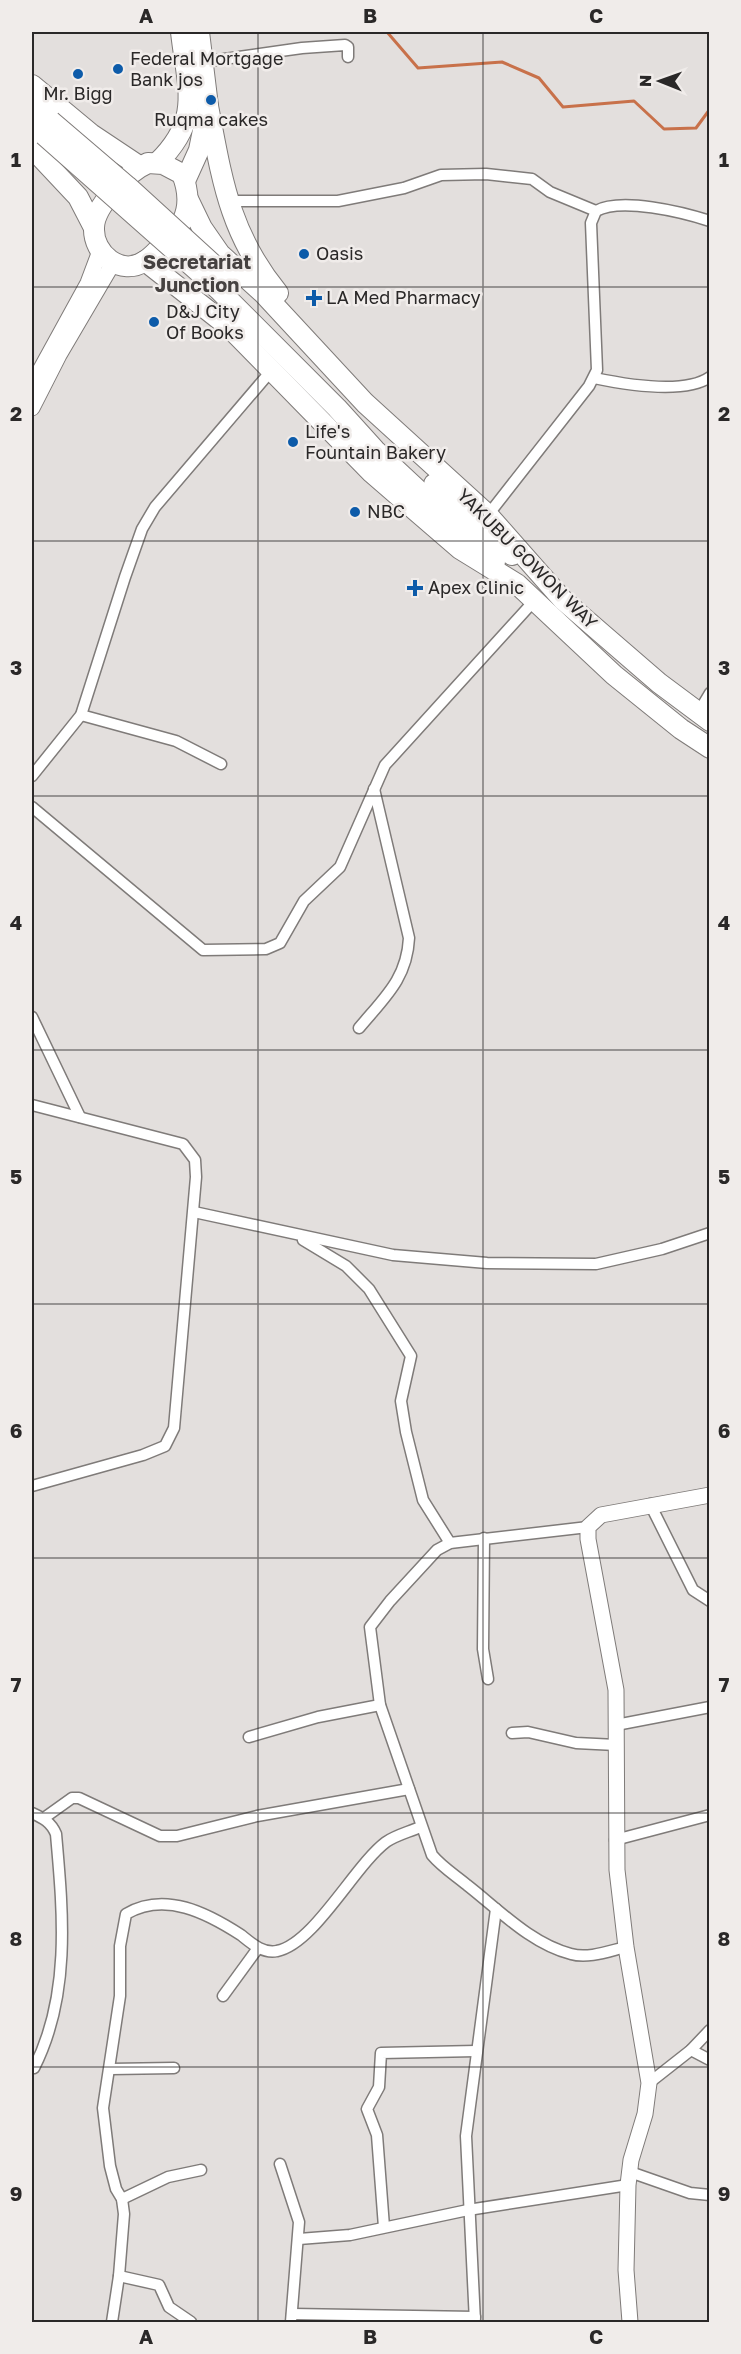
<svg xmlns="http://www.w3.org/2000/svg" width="741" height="2354" viewBox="0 0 741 2354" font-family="'Golos Text',sans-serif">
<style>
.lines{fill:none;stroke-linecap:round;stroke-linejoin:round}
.stream{stroke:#c8714a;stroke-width:3}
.street-casing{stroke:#7f7b79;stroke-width:13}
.secondary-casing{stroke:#7f7b79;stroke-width:17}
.highway-casing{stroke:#7f7b79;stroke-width:22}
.street{stroke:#fff;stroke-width:10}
.secondary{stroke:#fff;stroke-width:15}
.highway{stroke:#fff;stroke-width:20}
.highway-bridge-casing{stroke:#7f7b79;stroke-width:22;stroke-linecap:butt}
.highway-bridge{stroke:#fff;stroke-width:20}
.grid{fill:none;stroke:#2a2828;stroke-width:1.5;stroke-opacity:0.55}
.poi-dot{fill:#0d5ba9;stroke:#f0ecea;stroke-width:2}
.labels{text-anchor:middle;stroke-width:5;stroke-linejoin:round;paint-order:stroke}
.poi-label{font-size:18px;fill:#2a2828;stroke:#f0ecea;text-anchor:start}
.street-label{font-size:18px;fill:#2a2828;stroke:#f0ecea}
.neighbourhood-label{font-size:20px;font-weight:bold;fill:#454140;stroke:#f0ecea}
.neatline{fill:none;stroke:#2a2828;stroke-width:2}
.grid-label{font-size:20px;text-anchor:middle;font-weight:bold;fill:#2a2828}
</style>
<rect width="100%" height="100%" fill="#e3dfdd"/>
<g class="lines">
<!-- stream -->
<path class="stream" d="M 387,32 L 418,68 L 502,62 L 539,78 L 563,107 L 634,101 L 664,129 L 696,128 L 710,109"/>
<!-- street casing -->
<g class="street-casing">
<g id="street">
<path d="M 203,62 L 302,48 L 345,45 L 348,47 L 348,57"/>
<path d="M 228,201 L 338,201 L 404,188 L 441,175 L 486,174 L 532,179 L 550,192 L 596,211"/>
<path d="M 594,378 C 623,384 684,395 710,377"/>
<path d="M 488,515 L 589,386 L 597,370 L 591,223 L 596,211 C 621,197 682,212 710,221"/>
<path d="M 698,713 L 710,693"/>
<path d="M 81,715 L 176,741 L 221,764"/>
<path d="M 32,776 L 81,715 L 125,577 L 142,529 L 155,507 L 271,371"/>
<path d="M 32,807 L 203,950 L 266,949 L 280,943 L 304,901 L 340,867 L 385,765 L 534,601"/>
<path d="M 32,1017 L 80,1117"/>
<path d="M 359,1028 C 384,998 407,979 409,938 L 374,789"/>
<path d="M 32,1105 L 183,1144 L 195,1160 L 196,1177 L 174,1428 L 165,1446 L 143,1455 L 32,1486"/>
<path d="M 194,1212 L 393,1255 L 487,1263 L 596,1264 L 662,1249 L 710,1233"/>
<path d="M 303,1240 L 346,1266 L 369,1289 L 411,1356 L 401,1401 L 406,1432 L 423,1500 L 450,1543"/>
<path d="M 650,1504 L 693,1590 L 710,1601"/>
<path d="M 588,1527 L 450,1543 L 437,1550 L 390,1601 L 370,1627 L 380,1705 L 432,1855 C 442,1867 455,1875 467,1885 C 498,1909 531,1944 571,1954 C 588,1959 609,1951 626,1947"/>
<path d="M 484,1538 L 483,1649 L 488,1679"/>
<path d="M 616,1725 L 710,1707"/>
<path d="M 512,1733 L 528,1732 L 576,1743 L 616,1745"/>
<path d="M 249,1737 L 318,1717 L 380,1705"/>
<path d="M 32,1813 C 43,1818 51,1822 56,1834 C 63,1913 71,1995 34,2068"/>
<path d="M 44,1818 L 72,1798 L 79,1798 L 160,1836 L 177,1836 L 257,1816 L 409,1789"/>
<path d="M 615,1840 L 710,1815"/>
<path d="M 223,1996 L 258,1948"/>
<path d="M 691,2050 L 710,2060"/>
<path d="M 111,2069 L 174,2068"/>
<path d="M 649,2083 L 691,2050 L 710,2030"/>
<path d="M 280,2164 L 299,2222 L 291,2322"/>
<path d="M 630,2172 L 690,2193 L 710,2195"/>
<path d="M 122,2199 L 168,2177 L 201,2170"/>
<path d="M 384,2227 L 377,2135 L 367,2109 L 379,2087 L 381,2053 L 476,2051"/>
<path d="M 299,2239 L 350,2235 L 468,2210 L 628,2185"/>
<path d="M 119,2276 L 159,2285 L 169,2307 L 191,2322"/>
<path d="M 292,2314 L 475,2317"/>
<path d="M 112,2322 L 119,2276 L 124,2214 L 122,2199 L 116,2189 L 110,2166 L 103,2108 L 120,1996 L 120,1946 L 126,1914 C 165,1891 207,1913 241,1935 C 251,1943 263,1954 277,1951 C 314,1944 355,1865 386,1842 C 396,1835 409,1832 420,1827"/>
<path d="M 475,2322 L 466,2136 L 496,1909"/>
</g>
</g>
<!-- secondary casing -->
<g class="secondary-casing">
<g id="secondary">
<path d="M 32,385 L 88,283 L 100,251"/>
<path d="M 32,408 L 59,355 L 113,263"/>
<path d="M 630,2322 L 626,2270 L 628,2185 L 631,2160 L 645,2114 L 649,2083 L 626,1947 L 617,1870 L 616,1690 L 588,1539 L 588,1527 L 601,1515 L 710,1495"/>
</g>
</g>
<!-- highway casing -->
<g class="highway-casing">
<g id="highway">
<path d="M 32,85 L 91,134 L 139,166"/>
<path d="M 32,103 L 51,121"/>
<path d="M 208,106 C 222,179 229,233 278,293"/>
<path d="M 32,123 L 44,135"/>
<path d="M 32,148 L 78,197 L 93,226"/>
<path d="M 148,163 L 163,164 L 182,174 C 188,189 190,205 183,220 C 172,233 159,252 145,261 C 121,277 93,254 94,228 C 94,206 129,171 148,163 Z"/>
<path d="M 157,163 C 203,119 187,87 181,32"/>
<path d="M 185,181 L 199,150 L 208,106 L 199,32"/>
<path d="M 188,199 L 202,228 L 220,254 L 263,293 L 365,403 L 488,515 L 563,600 L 659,683 L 710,721"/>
<path d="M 145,261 L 229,327 L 372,473 L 460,549 L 517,584 L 614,675 L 681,729 L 710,748"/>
<path d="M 217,288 L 337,408 L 375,450 L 495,562"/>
<path d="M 434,484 L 512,555"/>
</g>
</g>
<!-- street -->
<use href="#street" class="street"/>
<!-- secondary -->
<use href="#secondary" class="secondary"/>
<!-- highway -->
<use href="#highway" class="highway"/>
<!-- highway-bridge casing -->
<g class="highway-bridge-casing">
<g id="highway-bridge">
<path d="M 51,121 L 127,186 L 228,278"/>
<path d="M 44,135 L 217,288"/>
</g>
</g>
<!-- highway-bridge -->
<use href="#highway-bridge" class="highway-bridge"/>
</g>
<!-- grid -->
<path class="grid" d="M 258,32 L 258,2322M 483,32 L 483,2322M 32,287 L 710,287M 32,541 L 710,541M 32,796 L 710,796M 32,1050 L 710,1050M 32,1304 L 710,1304M 32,1558 L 710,1558M 32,1813 L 710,1813M 32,2067 L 710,2067"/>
<!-- markers -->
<g class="poi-dot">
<circle cx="118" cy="69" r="6"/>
<circle cx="78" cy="74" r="6"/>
<circle cx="211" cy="100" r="6"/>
<circle cx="304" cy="254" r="6"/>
<path d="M311 289h6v6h6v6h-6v6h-6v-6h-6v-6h6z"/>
<circle cx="154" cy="322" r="6"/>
<circle cx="293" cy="442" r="6"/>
<circle cx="355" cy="512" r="6"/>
<path d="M412 579h6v6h6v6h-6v6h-6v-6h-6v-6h6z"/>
</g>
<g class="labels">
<!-- poi labels -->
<g class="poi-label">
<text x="130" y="65">Federal Mortgage<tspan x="130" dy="21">Bank jos</tspan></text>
<text x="78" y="100" text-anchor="middle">Mr. Bigg</text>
<text x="211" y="126" text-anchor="middle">Ruqma cakes</text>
<text x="316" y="260">Oasis</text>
<text x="326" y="304">LA Med Pharmacy</text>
<text x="166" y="318">D&amp;J City<tspan x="166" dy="21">Of Books</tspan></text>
<text x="305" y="438">Life's<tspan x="305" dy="21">Fountain Bakery</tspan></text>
<text x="367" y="518">NBC</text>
<text x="428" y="594">Apex Clinic</text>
</g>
<!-- street labels -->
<g class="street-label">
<text transform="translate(527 559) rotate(45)" y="6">YAKUBU GOWON WAY</text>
</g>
<!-- neighbourhood labels -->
<g class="neighbourhood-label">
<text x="197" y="269">Secretariat<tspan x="197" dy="23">Junction</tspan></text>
</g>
</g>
<!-- border -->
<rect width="741" height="2354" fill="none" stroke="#f0ecea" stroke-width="66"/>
<!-- north arrow -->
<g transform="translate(660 81) rotate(271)" stroke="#f0ecea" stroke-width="4.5" paint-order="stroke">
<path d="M0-4.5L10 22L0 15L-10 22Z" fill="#2a2828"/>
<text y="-9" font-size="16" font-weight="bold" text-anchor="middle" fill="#2a2828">N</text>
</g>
<rect x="33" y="33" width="675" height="2288" class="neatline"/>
<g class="grid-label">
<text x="146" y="23">A</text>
<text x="370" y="23">B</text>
<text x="596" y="23">C</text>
<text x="16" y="167">1</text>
<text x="724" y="167">1</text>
<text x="16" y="421">2</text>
<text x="724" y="421">2</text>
<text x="16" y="675">3</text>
<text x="724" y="675">3</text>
<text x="16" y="930">4</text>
<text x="724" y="930">4</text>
<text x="16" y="1184">5</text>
<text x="724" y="1184">5</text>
<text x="16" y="1438">6</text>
<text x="724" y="1438">6</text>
<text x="16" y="1692">7</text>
<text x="724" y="1692">7</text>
<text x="16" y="1946">8</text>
<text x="724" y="1946">8</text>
<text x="16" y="2201">9</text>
<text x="724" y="2201">9</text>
<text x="146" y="2344">A</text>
<text x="370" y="2344">B</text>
<text x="596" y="2344">C</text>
</g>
</svg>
